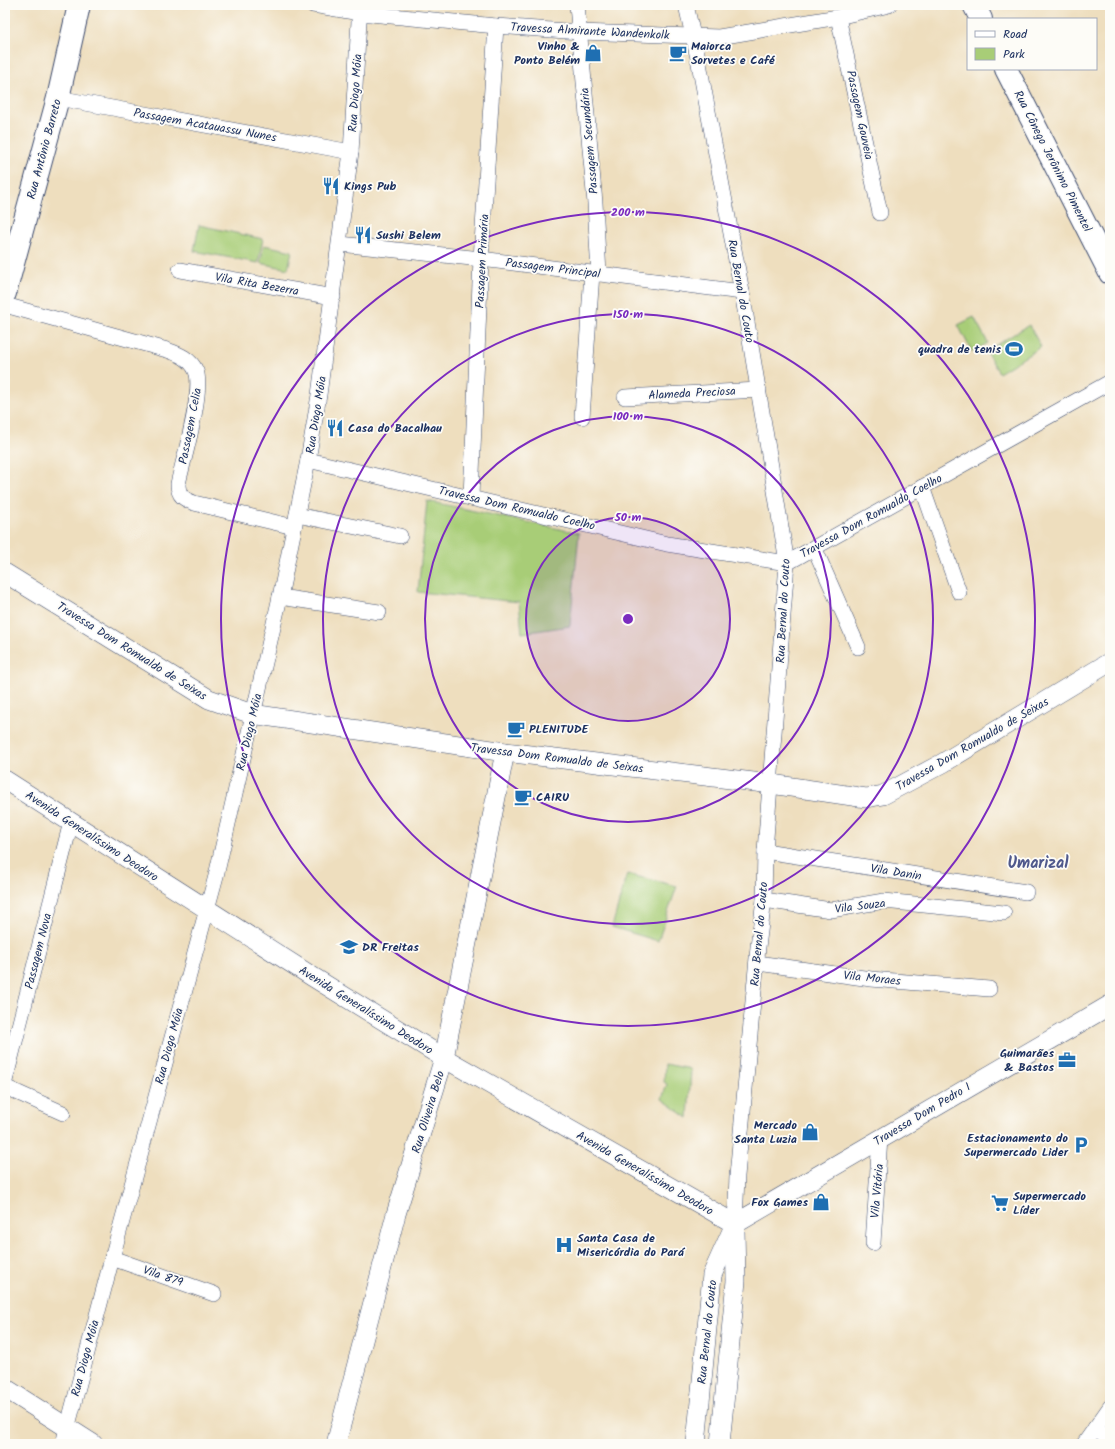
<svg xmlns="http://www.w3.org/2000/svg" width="1115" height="1449" viewBox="0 0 1115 1449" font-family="Kalam,sans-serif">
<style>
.green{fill:#a8cd77;stroke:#627e6a}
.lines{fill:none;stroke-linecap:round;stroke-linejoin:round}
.minor-casing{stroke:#3b496c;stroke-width:16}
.tertiary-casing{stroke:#3b496c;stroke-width:20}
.secondary-casing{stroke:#3b496c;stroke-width:24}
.primary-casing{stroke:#3b496c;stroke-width:24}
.minor{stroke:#fff;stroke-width:15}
.tertiary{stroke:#fff;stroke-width:19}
.secondary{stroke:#fff;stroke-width:22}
.primary{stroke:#fff;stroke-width:22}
.ring{fill:none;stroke:#7b2cbf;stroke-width:2}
.labels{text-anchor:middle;stroke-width:3.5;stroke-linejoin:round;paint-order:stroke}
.street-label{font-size:12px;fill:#1b2f5e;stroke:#fdfcf7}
.poi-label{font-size:12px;font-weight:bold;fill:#1b2f5e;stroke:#fdfcf7;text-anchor:start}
.district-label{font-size:16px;font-weight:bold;fill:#50598c;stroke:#fdfcf7}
.centre{fill:#7b2cbf;stroke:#fdfcf7;stroke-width:2}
.ring-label{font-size:12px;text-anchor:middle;font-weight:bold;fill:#7b2cbf;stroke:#fdfcf7;stroke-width:3.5;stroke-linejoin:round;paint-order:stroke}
</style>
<rect width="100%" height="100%" fill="#fdfcf7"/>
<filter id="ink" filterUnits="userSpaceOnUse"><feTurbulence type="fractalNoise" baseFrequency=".025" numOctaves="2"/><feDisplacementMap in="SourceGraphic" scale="8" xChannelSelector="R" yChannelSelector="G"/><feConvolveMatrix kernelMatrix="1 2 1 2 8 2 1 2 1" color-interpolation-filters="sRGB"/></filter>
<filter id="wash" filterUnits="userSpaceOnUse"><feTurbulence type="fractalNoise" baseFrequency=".012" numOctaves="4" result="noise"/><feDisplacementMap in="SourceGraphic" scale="16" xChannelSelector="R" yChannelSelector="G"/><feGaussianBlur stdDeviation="0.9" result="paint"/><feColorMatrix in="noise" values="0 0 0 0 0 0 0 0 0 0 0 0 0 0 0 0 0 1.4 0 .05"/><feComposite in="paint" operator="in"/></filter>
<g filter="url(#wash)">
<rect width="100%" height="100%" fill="#eedebe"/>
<!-- green -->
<g class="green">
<path d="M 199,225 L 263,239 L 258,263 L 194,251 Z"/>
<path d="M 264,245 L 292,251 L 288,269 L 260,263 Z"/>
<path d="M 974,317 L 988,343 L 972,352 L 958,325 Z"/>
<path d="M 1029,325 L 1041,347 L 999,373 L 986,351 Z"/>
<path d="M 427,501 L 579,533 L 570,626 L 522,633 L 519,602 L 418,592 Z"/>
<path d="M 627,874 L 677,886 L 658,941 L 612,927 Z"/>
<path d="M 665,1064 L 691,1069 L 688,1118 L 662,1099 L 667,1084 L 664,1082 Z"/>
</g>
</g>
<g filter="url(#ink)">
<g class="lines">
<!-- minor casing -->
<g class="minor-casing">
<g id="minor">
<path d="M 313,5 L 360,13 L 496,26 L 580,32 L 719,37 L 838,17 L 889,5"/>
<path d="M 577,5 L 595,203 L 599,274"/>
<path d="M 686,5 L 698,58 L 742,292 L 787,563 L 765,851 L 764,900 L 758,947 L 737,1176 L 735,1224"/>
<path d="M 838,17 L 880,213"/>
<path d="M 58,98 L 351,152"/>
<path d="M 340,244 L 481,259 L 742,292"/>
<path d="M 180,270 L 333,297"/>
<path d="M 5,305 L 167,350 C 179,354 191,359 196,371 C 204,390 183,461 178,484 C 178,496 184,499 194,503 L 294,527"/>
<path d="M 625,397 L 759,390"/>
<path d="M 582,417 L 592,273"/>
<path d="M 308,460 L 667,544 L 787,563 L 1110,382"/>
<path d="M 922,487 L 959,592"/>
<path d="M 471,497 L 481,259 L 496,26"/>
<path d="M 297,515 L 400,536"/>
<path d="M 814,547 L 858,647"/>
<path d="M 280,597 L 379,612"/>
<path d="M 765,851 L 1026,892"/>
<path d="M 764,900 L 831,910 L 884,901 L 1004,913"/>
<path d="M 757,963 L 871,979 L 989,989"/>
<path d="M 5,1081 L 71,822"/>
<path d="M 5,1087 L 63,1113"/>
<path d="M 873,1243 L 880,1138"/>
<path d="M 112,1258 L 214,1294"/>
<path d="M 1095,1428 L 1110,1439"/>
<path d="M 63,1444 L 112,1258 L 216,876 L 280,597 L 308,460 L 319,395 L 351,152 L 360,5"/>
<path d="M 1084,1444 L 1110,1407"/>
</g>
</g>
<!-- tertiary casing -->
<g class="tertiary-casing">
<g id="tertiary">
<path d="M 5,573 L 209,699 L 252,714 L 505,752 L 771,784 L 866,798 L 883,795 L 943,763 L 1110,662"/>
<path d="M 5,780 L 313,977 L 444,1058 L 735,1224"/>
<path d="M 735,1224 L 1110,1005"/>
<path d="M 5,1388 L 93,1444"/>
<path d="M 336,1444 L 396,1214 L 444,1058 L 505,752"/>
<path d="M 696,1444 L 712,1275 L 735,1224"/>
<path d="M 720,1444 L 736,1281 L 735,1230"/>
</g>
</g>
<!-- secondary casing -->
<g class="secondary-casing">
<path id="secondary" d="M 5,293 L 58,98 L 79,5"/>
</g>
<!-- primary casing -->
<g class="primary-casing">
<g id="primary">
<path d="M 974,5 L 981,19"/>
<path d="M 1006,69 L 1110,273"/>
</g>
</g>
<!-- minor -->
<use href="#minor" class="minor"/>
<!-- tertiary -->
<use href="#tertiary" class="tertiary"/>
<!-- secondary -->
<use href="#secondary" class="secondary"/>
<!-- primary -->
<use href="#primary" class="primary"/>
</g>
</g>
<!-- distance rings -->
<circle cx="628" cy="619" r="102" fill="#7b2cbf" fill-opacity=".12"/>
<g class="ring">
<circle cx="628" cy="619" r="102"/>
<circle cx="628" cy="619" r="203"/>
<circle cx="628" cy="619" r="305"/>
<circle cx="628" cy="619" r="407"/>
</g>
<!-- icons -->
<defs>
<g id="shop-bare" transform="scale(1.38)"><path d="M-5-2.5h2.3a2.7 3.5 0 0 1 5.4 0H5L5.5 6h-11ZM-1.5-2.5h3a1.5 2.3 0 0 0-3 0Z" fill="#1f6fb2" stroke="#fdfcf7" stroke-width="2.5" paint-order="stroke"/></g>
<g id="cafe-bare" transform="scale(1.38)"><path d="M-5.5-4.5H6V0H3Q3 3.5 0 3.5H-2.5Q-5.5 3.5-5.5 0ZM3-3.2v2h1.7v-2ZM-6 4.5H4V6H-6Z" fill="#1f6fb2" stroke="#fdfcf7" stroke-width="2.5" paint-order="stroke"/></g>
<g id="restaurant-bare" transform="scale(1.38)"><path d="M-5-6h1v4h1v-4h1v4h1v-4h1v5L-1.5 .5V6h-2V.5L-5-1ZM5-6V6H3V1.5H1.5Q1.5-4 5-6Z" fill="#1f6fb2" stroke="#fdfcf7" stroke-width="2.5" paint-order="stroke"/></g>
<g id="stadium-bare" transform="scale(1.38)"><path d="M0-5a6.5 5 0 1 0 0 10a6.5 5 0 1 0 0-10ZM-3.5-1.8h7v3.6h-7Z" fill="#1f6fb2" stroke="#fdfcf7" stroke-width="2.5" paint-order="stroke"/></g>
<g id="school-bare" transform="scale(1.38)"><path d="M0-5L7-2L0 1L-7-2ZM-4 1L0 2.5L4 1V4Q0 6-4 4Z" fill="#1f6fb2" stroke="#fdfcf7" stroke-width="2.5" paint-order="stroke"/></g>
<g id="office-bare" transform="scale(1.38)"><path d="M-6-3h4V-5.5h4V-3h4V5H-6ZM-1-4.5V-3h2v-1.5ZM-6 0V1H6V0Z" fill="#1f6fb2" stroke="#fdfcf7" stroke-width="2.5" paint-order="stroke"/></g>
<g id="parking-bare" transform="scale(1.38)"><path d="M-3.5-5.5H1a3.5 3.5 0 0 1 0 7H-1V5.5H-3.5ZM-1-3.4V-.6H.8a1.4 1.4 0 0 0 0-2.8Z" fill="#1f6fb2" stroke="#fdfcf7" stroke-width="2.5" paint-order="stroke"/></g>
<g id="supermarket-bare" transform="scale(1.38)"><path d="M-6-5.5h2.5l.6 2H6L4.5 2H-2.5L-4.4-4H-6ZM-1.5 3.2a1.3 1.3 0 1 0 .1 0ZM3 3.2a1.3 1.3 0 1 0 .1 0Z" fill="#1f6fb2" stroke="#fdfcf7" stroke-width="2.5" paint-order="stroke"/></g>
<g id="hospital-bare" transform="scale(1.38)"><path d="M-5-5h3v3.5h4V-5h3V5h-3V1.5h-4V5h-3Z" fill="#1f6fb2" stroke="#fdfcf7" stroke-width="2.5" paint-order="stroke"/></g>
</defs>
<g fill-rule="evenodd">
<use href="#shop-bare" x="593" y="53"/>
<use href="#cafe-bare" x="678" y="53"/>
<use href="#restaurant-bare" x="331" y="186"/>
<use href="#restaurant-bare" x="363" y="235"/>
<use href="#stadium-bare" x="1014" y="349"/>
<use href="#restaurant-bare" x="335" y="428"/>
<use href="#cafe-bare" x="516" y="729"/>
<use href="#cafe-bare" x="523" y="797"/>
<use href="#school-bare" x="349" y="947"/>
<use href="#office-bare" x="1067" y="1060"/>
<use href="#shop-bare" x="810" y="1132"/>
<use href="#parking-bare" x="1081" y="1145"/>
<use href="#shop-bare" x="821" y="1202"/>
<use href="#supermarket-bare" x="1000" y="1203"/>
<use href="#hospital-bare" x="564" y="1245"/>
</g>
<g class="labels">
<!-- street labels -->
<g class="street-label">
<text transform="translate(590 31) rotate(3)" y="4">Travessa Almirante Wandenkolk</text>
<text transform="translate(355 93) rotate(-86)" y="4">Rua Diogo Móia</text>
<text transform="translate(860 115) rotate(78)" y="4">Passagem Gouveia</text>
<text transform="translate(205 125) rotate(10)" y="4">Passagem Acatauassu Nunes</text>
<text transform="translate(589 141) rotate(-95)" y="4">Passagem Secundária</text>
<text transform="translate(44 149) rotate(-75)" y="4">Rua Antônio Barreto</text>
<text transform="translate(1053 161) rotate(63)" y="4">Rua Cônego Jerônimo Pimentel</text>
<text transform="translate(482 261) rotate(-87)" y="4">Passagem Primária</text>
<text transform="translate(553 268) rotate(7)" y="4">Passagem Principal</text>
<text transform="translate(257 284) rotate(10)" y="4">Vila Rita Bezerra</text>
<text transform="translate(741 291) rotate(80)" y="4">Rua Bernal do Couto</text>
<text transform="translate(692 393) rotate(-3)" y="4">Alameda Preciosa</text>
<text transform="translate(316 415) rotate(-81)" y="4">Rua Diogo Móia</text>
<text transform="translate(190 426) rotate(-79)" y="4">Passagem Celia</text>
<text transform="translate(517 508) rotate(13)" y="4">Travessa Dom Romualdo Coelho</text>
<text transform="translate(871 516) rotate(-29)" y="4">Travessa Dom Romualdo Coelho</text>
<text transform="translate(783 611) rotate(-87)" y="4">Rua Bernal do Couto</text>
<text transform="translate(132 651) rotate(32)" y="4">Travessa Dom Romualdo de Seixas</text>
<text transform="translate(249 732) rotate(-77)" y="4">Rua Diogo Móia</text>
<text transform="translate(972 744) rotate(-30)" y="4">Travessa Dom Romualdo de Seixas</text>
<text transform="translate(557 758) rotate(7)" y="4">Travessa Dom Romualdo de Seixas</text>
<text transform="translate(92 836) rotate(33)" y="4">Avenida Generalíssimo Deodoro</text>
<text transform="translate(896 872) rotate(9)" y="4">Vila Danin</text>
<text transform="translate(860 906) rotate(-7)" y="4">Vila Souza</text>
<text transform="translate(759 934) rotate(-85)" y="4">Rua Bernal do Couto</text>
<text transform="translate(38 951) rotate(-76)" y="4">Passagem Nova</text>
<text transform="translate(872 978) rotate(6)" y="4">Vila Moraes</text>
<text transform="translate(366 1010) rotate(32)" y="4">Avenida Generalíssimo Deodoro</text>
<text transform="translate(169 1046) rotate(-75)" y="4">Rua Diogo Móia</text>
<text transform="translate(428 1112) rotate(-73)" y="4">Rua Oliveira Belo</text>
<text transform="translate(922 1114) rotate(-31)" y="4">Travessa Dom Pedro I</text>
<text transform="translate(645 1173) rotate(30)" y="4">Avenida Generalíssimo Deodoro</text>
<text transform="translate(877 1191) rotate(-85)" y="4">Vila Vitória</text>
<text transform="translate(163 1276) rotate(19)" y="4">Vila 879</text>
<text transform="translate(707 1332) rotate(-84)" y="4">Rua Bernal do Couto</text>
<text transform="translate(85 1358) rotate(-75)" y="4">Rua Diogo Móia</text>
</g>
<!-- poi labels -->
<g class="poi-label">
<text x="580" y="50" text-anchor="end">Vinho &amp;<tspan x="580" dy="14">Ponto Belém</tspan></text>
<text x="691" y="50">Maiorca<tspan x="691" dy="14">Sorvetes e Café</tspan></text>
<text x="344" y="190">Kings Pub</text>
<text x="376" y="239">Sushi Belem</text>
<text x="1001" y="353" text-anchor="end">quadra de tenis</text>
<text x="348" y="432">Casa do Bacalhau</text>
<text x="529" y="733">PLENITUDE</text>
<text x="536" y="801">CAIRU</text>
<text x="362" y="951">DR Freitas</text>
<text x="1054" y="1057" text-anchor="end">Guimarães<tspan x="1054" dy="14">&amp; Bastos</tspan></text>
<text x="797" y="1129" text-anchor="end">Mercado<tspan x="797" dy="14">Santa Luzia</tspan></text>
<text x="1068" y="1142" text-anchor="end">Estacionamento do<tspan x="1068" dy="14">Supermercado Lider</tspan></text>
<text x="1013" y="1200">Supermercado<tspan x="1013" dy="14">Líder</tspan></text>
<text x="808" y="1206" text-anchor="end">Fox Games</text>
<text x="577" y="1242">Santa Casa de<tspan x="577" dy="14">Misericórdia do Pará</tspan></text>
</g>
<!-- district labels -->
<g class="district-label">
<text x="1038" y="868">Umarizal</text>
</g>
</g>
<circle cx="628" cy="619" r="6" class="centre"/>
<g class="ring-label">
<text x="628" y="216">200 m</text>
<text x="628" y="318">150 m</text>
<text x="628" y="420">100 m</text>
<text x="628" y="521">50 m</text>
</g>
<!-- margin -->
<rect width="1115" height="1449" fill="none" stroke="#fdfcf7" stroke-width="20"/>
<!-- legend -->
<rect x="967" y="18" width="130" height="52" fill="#fdfcf7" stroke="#a3aaba"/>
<rect x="975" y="31" width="20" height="6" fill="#ffffff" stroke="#a3aaba"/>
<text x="1003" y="38" font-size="12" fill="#1b2f5e">Road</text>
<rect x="975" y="48" width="20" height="12" fill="#a8cd77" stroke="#a3aaba"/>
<text x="1003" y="58" font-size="12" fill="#1b2f5e">Park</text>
</svg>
